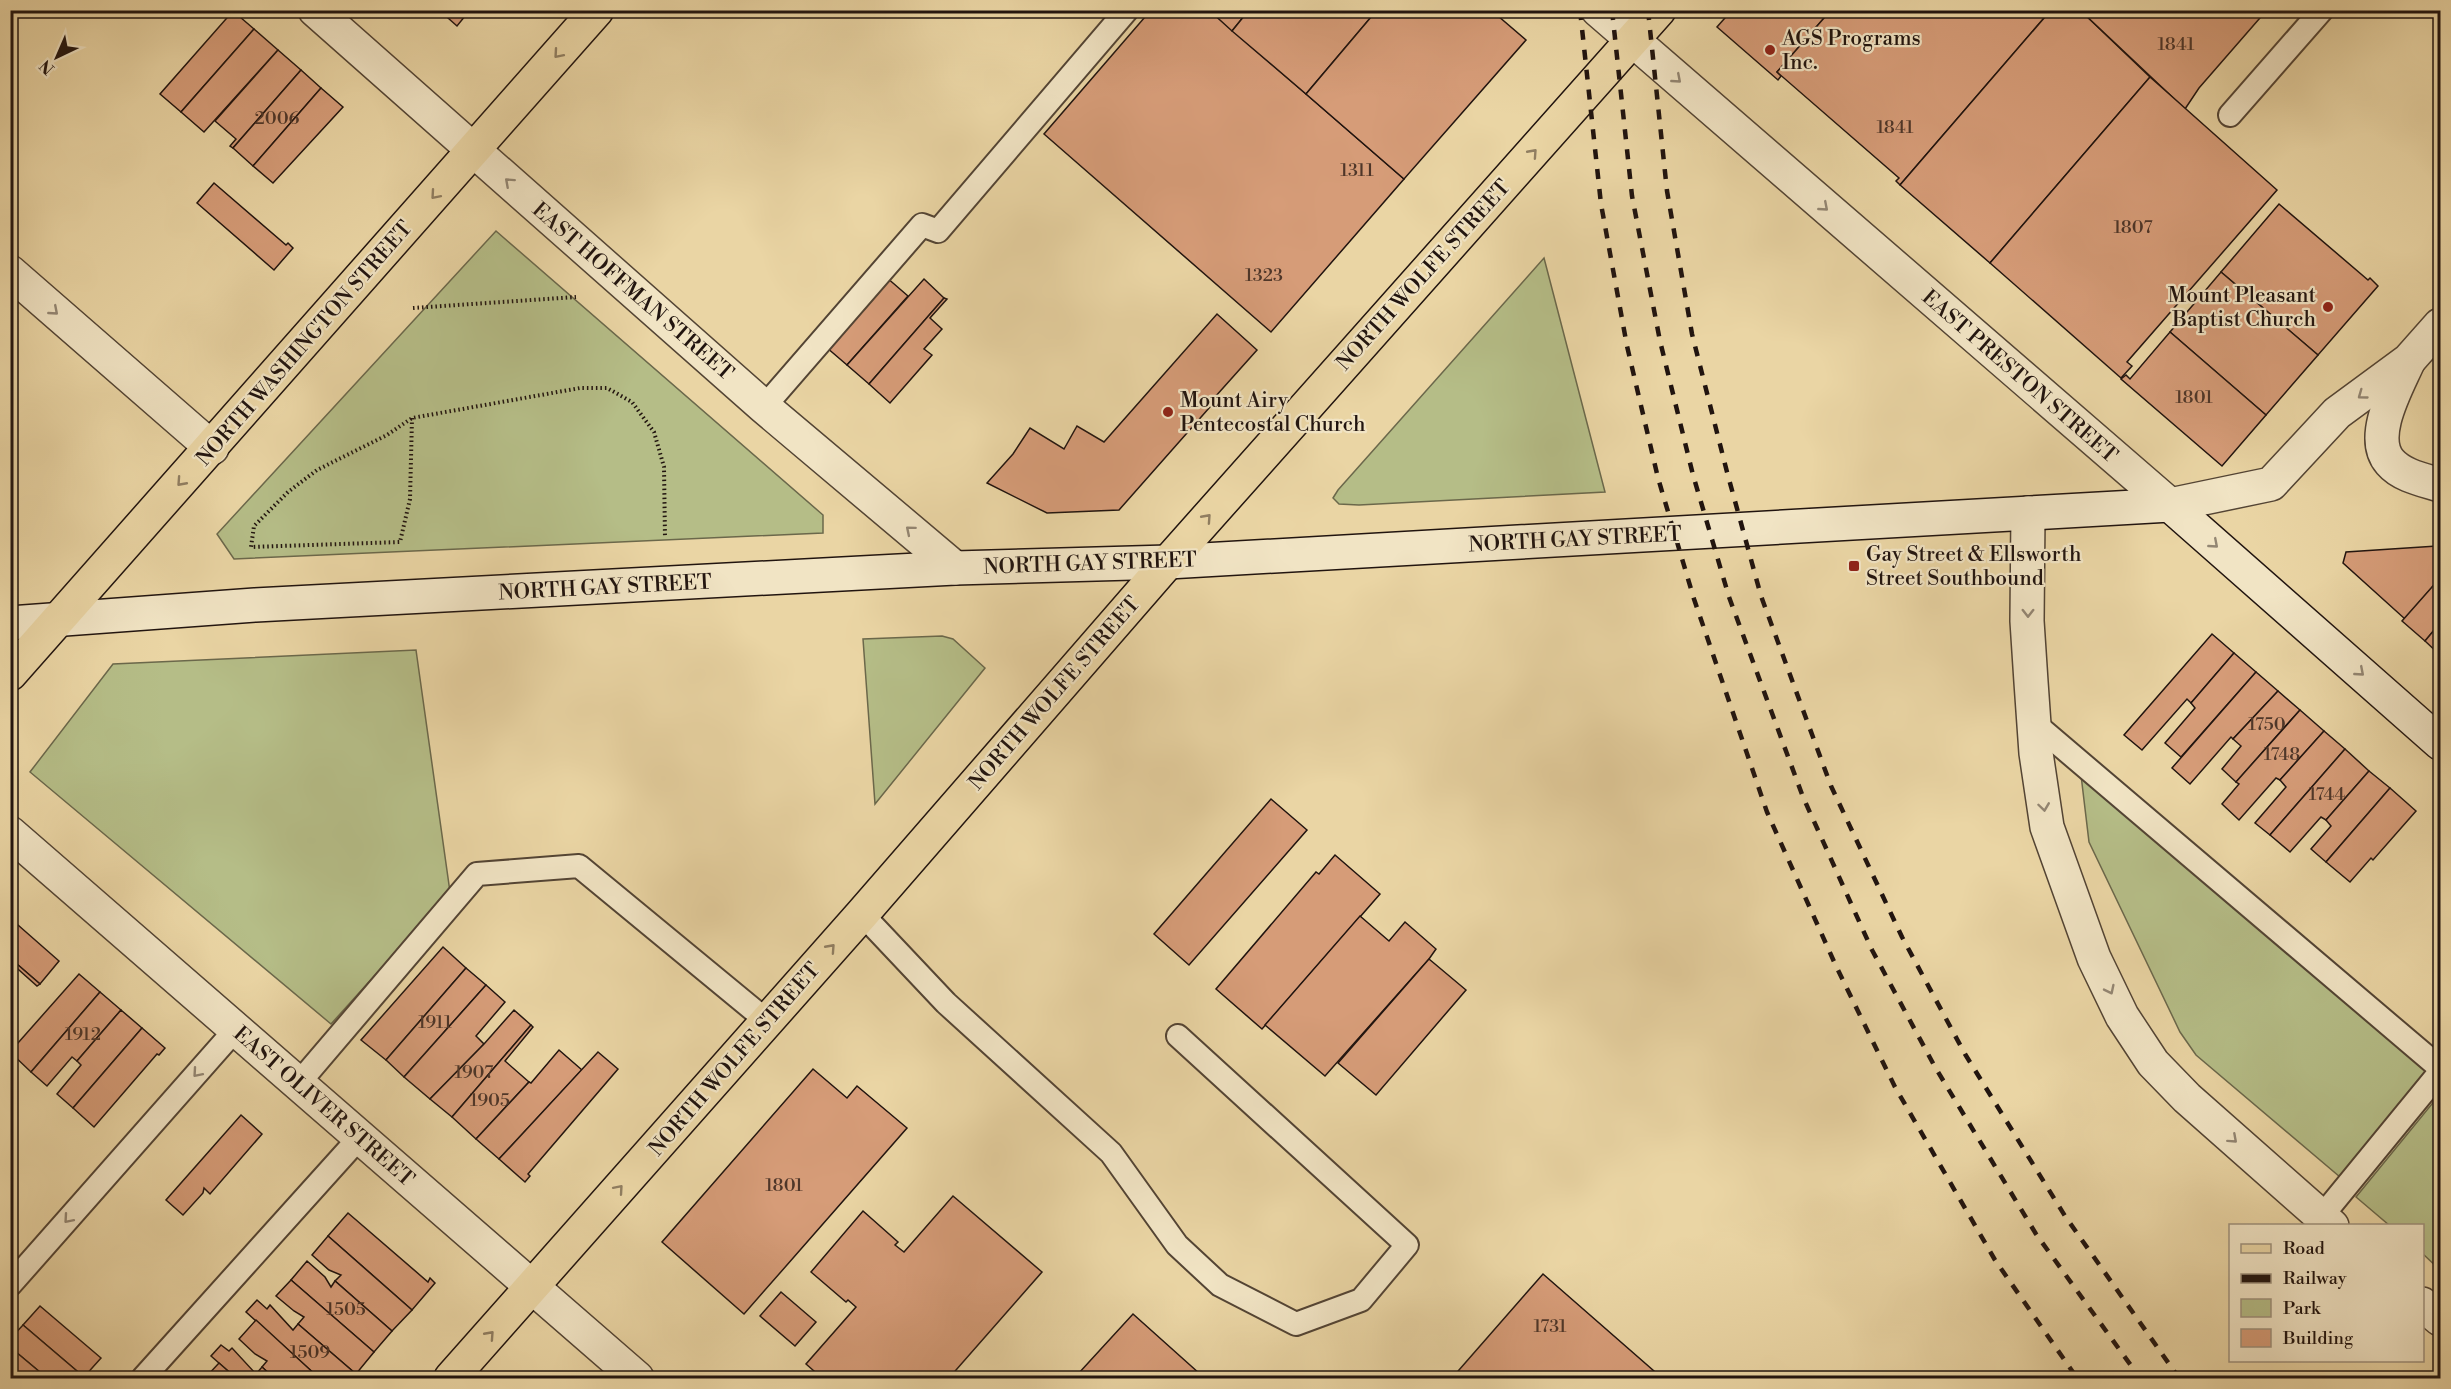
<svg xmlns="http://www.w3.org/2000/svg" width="2451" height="1389" viewBox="0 0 2451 1389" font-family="'Libre Bodoni',serif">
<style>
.green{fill:#b5bd87;stroke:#6b684b;stroke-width:1.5}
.building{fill:#d69c78;stroke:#21140f;stroke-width:1.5}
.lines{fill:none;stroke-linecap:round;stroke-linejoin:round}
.service-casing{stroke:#534434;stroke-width:26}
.minor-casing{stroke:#534434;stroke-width:36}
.tertiary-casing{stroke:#534434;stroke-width:36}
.secondary-casing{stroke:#21140f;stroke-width:36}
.primary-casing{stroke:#21140f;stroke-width:36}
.path{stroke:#21140f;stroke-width:4;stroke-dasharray:1.5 3;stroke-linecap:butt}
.service{stroke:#f1e4c4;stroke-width:22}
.minor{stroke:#f1e4c4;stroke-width:33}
.tertiary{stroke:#f1e4c4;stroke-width:33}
.secondary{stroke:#f1e4c4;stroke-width:33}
.primary{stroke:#ead5a4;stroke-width:33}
.rail{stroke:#21140f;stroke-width:4.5;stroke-dasharray:10 10;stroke-linecap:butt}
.oneway{stroke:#907e61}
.oneway2{stroke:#938673}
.poi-dot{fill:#8f2418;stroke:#f1e4c4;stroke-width:2}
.labels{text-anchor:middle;stroke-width:4.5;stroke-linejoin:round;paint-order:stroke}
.number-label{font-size:18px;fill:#4e3629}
.poi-label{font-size:21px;fill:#21140f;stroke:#f1e4c4;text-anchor:start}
.street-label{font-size:21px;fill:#21140f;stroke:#f1e4c4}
</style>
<rect width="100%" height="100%" fill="#ead5a4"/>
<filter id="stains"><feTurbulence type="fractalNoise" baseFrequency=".00333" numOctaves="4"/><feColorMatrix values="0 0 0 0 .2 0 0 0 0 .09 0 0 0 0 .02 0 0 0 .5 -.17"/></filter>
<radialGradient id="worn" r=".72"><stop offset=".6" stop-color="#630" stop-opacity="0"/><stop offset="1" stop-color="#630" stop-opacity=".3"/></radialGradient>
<!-- green -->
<g class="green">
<path d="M 496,231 L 823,515 L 823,533 L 234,559 L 217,534 Z"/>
<path d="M 1544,258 L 1605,492 L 1359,505 L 1339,504 L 1333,498 L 1338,490 Z"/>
<path d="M 942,636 L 953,639 L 985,668 L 875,804 L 863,639 Z"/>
<path d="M 416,650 L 450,892 L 331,1024 L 30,772 L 113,664 Z"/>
<path d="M 2081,775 L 2429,1072 L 2340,1177 L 2196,1055 L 2180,1032 L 2089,842 Z"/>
<path d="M 2440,1094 L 2440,1270 L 2423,1254 L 2422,1226 L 2389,1225 L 2356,1197 Z"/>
</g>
<!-- building -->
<g class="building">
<path d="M 439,10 L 470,10 L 457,26 Z"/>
<path d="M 1151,10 L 1209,10 L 1404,179 L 1271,332 L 1044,134 Z"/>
<path d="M 1209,10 L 1249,10 L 1232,31 Z"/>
<path d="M 1249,10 L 1377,10 L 1306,94 L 1232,31 Z"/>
<path d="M 1377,10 L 1491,10 L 1526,40 L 1404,179 L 1306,94 Z"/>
<path d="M 1732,10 L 1831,10 L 1777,72 L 1781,76 L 1778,80 L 1717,27 Z"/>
<path d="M 1831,10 L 2051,10 L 1900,185 L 1896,181 L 1899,178 L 1777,72 Z"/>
<path d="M 2051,10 L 2080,10 L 2150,77 L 1990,263 L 1900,185 Z"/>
<path d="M 2080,10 L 2265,10 L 2266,11 L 2199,88 L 2185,109 Z"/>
<path d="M 233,11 L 254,29 L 181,112 L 160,94 Z"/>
<path d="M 254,29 L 278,50 L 204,132 L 181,112 Z"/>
<path d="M 278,50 L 301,70 L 233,148 L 230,146 L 236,139 L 215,121 Z"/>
<path d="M 301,70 L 321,88 L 253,166 L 233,148 Z"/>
<path d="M 2150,77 L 2277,190 L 2127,362 L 2132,366 L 2121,378 L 1990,263 Z"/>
<path d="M 321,88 L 343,107 L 273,183 L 253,166 Z"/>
<path d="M 214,183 L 286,245 L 288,243 L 293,248 L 274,270 L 197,203 Z"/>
<path d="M 2279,204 L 2368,280 L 2370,278 L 2378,286 L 2318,355 L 2221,272 Z"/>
<path d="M 2221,272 L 2318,355 L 2266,415 L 2170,332 Z"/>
<path d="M 886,277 L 908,296 L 847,365 L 826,347 Z"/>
<path d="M 924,279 L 944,298 L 869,384 L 847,365 Z"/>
<path d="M 944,298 L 947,299 L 930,318 L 942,329 L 924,349 L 932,355 L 890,403 L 869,384 Z"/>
<path d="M 1217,314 L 1257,350 L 1215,397 L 1217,399 L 1119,510 L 1047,513 L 987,483 L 1013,454 L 1030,428 L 1064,449 L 1077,426 L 1104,442 Z"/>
<path d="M 2170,332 L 2266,415 L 2222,466 L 2121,379 L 2126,375 L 2130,379 Z"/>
<path d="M 2437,546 L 2440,548 L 2440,578 L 2405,619 L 2343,563 L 2346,552 Z"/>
<path d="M 2440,578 L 2440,623 L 2425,641 L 2402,621 Z"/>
<path d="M 2440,623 L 2440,655 L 2425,641 Z"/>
<path d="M 2212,634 L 2234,653 L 2191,703 L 2187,699 L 2142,750 L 2124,735 Z"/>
<path d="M 2234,653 L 2256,672 L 2181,757 L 2165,743 L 2195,708 L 2191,703 Z"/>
<path d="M 2256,672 L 2278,691 L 2233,739 L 2231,737 L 2190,784 L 2172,768 Z"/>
<path d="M 2278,691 L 2300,710 L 2236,782 L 2222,769 L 2241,746 L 2233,739 Z"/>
<path d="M 2300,710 L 2324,731 L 2280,780 L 2276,778 L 2239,820 L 2222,804 L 2239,784 L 2236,782 Z"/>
<path d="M 2324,731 L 2345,749 L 2270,835 L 2255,823 L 2286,787 L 2280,780 Z"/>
<path d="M 2345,749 L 2369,771 L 2326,820 L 2321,817 L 2290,852 L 2270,835 Z"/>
<path d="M 2369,771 L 2390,788 L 2326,862 L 2311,849 L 2331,826 L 2326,820 Z"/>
<path d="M 2390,788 L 2416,811 L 2373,860 L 2371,858 L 2350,882 L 2326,862 Z"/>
<path d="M 1271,799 L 1307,830 L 1189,965 L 1154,934 Z"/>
<path d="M 1335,855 L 1380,894 L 1262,1029 L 1216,989 L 1316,872 L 1319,874 Z"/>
<path d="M 1360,916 L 1389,941 L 1405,922 L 1436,949 L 1429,959 L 1325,1076 L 1265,1025 Z"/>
<path d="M 10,918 L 59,961 L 40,984 L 10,958 Z"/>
<path d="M 443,947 L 466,968 L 386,1060 L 361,1040 Z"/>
<path d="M 10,958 L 40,984 L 37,986 L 10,962 Z"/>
<path d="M 1429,959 L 1466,990 L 1376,1095 L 1338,1063 Z"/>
<path d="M 466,968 L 486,985 L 404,1077 L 386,1060 Z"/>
<path d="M 79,974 L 100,992 L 31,1072 L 10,1052 Z"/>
<path d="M 486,985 L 505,1002 L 476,1036 L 484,1044 L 430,1099 L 404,1077 Z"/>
<path d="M 100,992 L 121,1010 L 77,1061 L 72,1057 L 47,1086 L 31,1072 Z"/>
<path d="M 121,1010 L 142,1028 L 73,1108 L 57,1094 L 81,1065 L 77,1061 Z"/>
<path d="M 514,1010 L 531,1025 L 452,1117 L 430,1099 L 484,1044 Z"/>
<path d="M 531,1025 L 533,1027 L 505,1061 L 529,1082 L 476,1139 L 452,1117 Z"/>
<path d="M 142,1028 L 165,1048 L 159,1055 L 157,1054 L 94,1127 L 73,1108 Z"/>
<path d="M 559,1050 L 582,1070 L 499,1159 L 476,1139 L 529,1082 L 531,1083 Z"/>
<path d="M 598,1052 L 618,1069 L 528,1174 L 530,1176 L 525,1182 L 499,1159 Z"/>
<path d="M 813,1069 L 847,1098 L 857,1086 L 907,1128 L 744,1314 L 662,1242 Z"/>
<path d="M 241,1115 L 262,1134 L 210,1194 L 204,1188 L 203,1193 L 183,1215 L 166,1200 Z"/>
<path d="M 953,1196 L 1042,1272 L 949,1378 L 822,1378 L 806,1364 L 856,1307 L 848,1300 L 846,1302 L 811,1272 L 863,1211 L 898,1242 L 895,1245 L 904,1252 Z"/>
<path d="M 348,1213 L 428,1282 L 430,1278 L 435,1283 L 412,1310 L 328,1236 Z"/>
<path d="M 328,1236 L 412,1310 L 392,1331 L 335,1281 L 341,1275 L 329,1270 L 312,1255 Z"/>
<path d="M 307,1261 L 325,1277 L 331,1287 L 335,1281 L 392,1331 L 374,1352 L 291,1280 Z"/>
<path d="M 1543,1274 L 1662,1378 L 1452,1378 Z"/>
<path d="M 291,1280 L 374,1352 L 356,1374 L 298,1324 L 304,1317 L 294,1311 L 276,1296 Z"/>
<path d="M 781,1292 L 816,1322 L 795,1346 L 760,1316 Z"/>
<path d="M 257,1300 L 267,1309 L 270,1305 L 293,1330 L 298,1324 L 356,1374 L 351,1378 L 319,1378 L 246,1312 Z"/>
<path d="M 40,1306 L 101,1358 L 84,1377 L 23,1325 Z"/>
<path d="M 1133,1314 L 1200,1374 L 1196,1378 L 1082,1378 L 1078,1374 Z"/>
<path d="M 256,1320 L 319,1378 L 274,1378 L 262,1367 L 267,1361 L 255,1354 L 239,1339 Z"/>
<path d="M 23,1325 L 84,1377 L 83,1378 L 47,1378 L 10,1347 L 10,1339 Z"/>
<path d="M 221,1345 L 229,1351 L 232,1348 L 256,1374 L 262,1367 L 274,1378 L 236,1378 L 211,1356 Z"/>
<path d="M 10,1347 L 47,1378 L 10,1378 Z"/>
<path d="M 219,1363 L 236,1378 L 205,1378 Z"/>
</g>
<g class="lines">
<!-- service casing -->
<g class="service-casing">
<g id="service">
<path d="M 2230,115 L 2322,10"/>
<path d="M 764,407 L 922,225 L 938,231 L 1127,10"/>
<path d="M 2034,723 L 2440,1068"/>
<path d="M 862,914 L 946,1003 L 1111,1153 L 1177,1245 L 1220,1285 L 1296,1324 L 1361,1300 L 1407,1245 L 1178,1036"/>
<path d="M 298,1084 L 477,874 L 579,866 L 767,1021"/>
<path d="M 2322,1216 L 2440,1072"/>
<path d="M 10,1285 L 236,1029"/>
<path d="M 143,1378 L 360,1137"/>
</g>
</g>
<!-- minor casing -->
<g class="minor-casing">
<g id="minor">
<path d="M 315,10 L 764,407 L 955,568"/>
<path d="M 10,272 L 212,448"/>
<path d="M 2408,362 C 2397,387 2368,437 2390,462 C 2402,476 2424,480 2440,485"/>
<path d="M 2170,505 L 2271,484 L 2337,413 L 2409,360 L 2440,325"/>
<path d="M 2028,513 L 2027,621 L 2031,682 L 2036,753 L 2047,827 L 2094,958 L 2122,1016 L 2153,1063 L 2187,1098 L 2332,1226"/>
<path d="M 10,833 L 637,1378"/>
<path d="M 2422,1304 L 2440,1319"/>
</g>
</g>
<!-- tertiary casing -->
<g class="tertiary-casing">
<path id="tertiary" d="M 1598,10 L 2170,505"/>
</g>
<!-- secondary casing -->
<g class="secondary-casing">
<path id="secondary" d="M 10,623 L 255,605 L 955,568 L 1168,562 L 2170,505 L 2440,743"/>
</g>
<!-- primary casing -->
<g class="primary-casing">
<g id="primary">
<path d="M 10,674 L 597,10"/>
<path d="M 451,1378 L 862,914 L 1168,562 L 1659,10"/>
</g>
</g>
<!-- path -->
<g class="path">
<path d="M 413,308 L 576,297"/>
<path d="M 412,418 L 410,499 L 400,542 L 251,547 L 254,526 L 288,492 L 317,470 L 387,435 L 412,418 L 580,388 L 607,388 L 632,402 L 654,432 L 664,467 L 665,538"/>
</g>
<!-- service -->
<use href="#service" class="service"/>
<!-- minor -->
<use href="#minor" class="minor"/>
<!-- tertiary -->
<use href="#tertiary" class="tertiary"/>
<!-- secondary -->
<use href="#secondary" class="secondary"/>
<!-- primary -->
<use href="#primary" class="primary"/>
<!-- rail -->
<g class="rail">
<path d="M 1580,10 L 1601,204 L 1627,346 L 1658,478 L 1694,599 L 1767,812 L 1836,966 L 1895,1087 L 1995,1260 L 2077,1378"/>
<path d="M 1612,10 L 1632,196 L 1660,341 L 1693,475 L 1729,597 L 1803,797 L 1872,950 L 1935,1067 L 2036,1234 L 2140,1378"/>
<path d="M 1648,10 L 1667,191 L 1692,334 L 1727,472 L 1761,596 L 1831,786 L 1902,937 L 1965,1054 L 2065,1216 L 2179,1378"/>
</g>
</g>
<!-- one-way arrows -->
<defs><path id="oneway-chevron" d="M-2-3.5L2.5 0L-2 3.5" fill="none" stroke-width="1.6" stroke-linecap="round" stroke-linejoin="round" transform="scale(1.5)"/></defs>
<g class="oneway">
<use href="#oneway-chevron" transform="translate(558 54) rotate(131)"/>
<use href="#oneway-chevron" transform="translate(1533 153) rotate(-48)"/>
<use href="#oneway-chevron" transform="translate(435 195) rotate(131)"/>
<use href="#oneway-chevron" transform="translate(181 482) rotate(132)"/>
<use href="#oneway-chevron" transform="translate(1207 518) rotate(-48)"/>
<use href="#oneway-chevron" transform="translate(831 948) rotate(-48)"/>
<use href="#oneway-chevron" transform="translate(619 1189) rotate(-49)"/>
<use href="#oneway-chevron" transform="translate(490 1335) rotate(-48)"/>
</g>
<g class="oneway2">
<use href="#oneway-chevron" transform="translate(1677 79) rotate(41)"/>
<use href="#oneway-chevron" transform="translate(509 182) rotate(-138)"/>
<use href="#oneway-chevron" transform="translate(1824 207) rotate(41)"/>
<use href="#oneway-chevron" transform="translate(54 311) rotate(41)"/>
<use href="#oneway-chevron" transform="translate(2362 395) rotate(144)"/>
<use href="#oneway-chevron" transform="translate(910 530) rotate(-140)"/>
<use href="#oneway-chevron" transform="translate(2214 544) rotate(41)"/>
<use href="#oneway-chevron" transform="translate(2028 613) rotate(90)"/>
<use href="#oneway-chevron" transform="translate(2360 672) rotate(41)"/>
<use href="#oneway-chevron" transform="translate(2044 807) rotate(82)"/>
<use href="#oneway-chevron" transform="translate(2110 990) rotate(64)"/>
<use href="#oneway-chevron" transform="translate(197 1073) rotate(131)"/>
<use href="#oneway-chevron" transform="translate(2233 1139) rotate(42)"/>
<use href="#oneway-chevron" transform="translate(68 1219) rotate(131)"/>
</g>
<!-- markers -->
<g class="poi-dot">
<circle cx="1770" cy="50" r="6"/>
<circle cx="2328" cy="307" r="6"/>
<circle cx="1168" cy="412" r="6"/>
<rect x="1848" y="560" width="12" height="12" rx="3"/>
</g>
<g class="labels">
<!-- number labels -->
<g class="number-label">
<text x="2176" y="50">1841</text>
<text x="277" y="124">2006</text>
<text x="1895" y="133">1841</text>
<text x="1357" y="176">1311</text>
<text x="2133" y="233">1807</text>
<text x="1264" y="281">1323</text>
<text x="2194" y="403">1801</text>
<text x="2267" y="730">1750</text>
<text x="2282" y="760">1748</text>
<text x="2327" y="800">1744</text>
<text x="435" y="1028">1911</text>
<text x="83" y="1040">1912</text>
<text x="474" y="1078">1907</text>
<text x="490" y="1106">1905</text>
<text x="784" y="1191">1801</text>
<text x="346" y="1315">1505</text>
<text x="1550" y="1332">1731</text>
<text x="310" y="1358">1509</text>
</g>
<!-- poi labels -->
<g class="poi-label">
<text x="1782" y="45">AGS Programs<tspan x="1782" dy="24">Inc.</tspan></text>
<text x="2316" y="302" text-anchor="end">Mount Pleasant<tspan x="2316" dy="24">Baptist Church</tspan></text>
<text x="1180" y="407">Mount Airy<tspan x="1180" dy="24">Pentecostal Church</tspan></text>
<text x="1866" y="561">Gay Street &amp; Ellsworth<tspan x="1866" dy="24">Street Southbound</tspan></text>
</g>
<!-- street labels -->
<g class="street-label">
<text transform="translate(1423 275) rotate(-48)" y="7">NORTH WOLFE STREET</text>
<text transform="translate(633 291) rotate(41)" y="7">EAST HOFFMAN STREET</text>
<text transform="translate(304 343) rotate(-49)" y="7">NORTH WASHINGTON STREET</text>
<text transform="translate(2020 376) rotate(41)" y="7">EAST PRESTON STREET</text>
<text transform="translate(1575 539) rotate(-3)" y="7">NORTH GAY STREET</text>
<text transform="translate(1090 563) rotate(-2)" y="7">NORTH GAY STREET</text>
<text transform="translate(605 587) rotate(-3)" y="7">NORTH GAY STREET</text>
<text transform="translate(1054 693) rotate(-49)" y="7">NORTH WOLFE STREET</text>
<text transform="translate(734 1059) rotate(-49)" y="7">NORTH WOLFE STREET</text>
<text transform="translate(324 1106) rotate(41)" y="7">EAST OLIVER STREET</text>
</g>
</g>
<!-- margin -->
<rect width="2451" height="1389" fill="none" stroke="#ead5a4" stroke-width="36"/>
<rect x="12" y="12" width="2427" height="1365" fill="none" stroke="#21140f" stroke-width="3"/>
<rect x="18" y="18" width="2415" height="1353" fill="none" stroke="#21140f" stroke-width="1.5"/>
<!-- legend -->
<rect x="2229" y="1224" width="195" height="138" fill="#f1e4c4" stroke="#9e917c" stroke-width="1.5"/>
<rect x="2241" y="1244" width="30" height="9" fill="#ead5a4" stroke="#9e917c" stroke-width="1.5"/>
<text x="2283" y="1254" font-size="18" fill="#21140f">Road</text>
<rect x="2241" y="1274" width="30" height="9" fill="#21140f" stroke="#9e917c" stroke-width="1.5"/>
<text x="2283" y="1284" font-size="18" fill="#21140f">Railway</text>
<rect x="2241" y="1299" width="30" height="18" fill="#b5bd87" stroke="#9e917c" stroke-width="1.5"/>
<text x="2283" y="1314" font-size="18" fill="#21140f">Park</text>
<rect x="2241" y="1329" width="30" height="18" fill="#d69c78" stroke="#9e917c" stroke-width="1.5"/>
<text x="2283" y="1344" font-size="18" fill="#21140f">Building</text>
<!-- north arrow -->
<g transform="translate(57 57) rotate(224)" stroke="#f1e4c4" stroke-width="4.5" paint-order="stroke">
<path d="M0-4.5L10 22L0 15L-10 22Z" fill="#21140f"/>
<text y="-9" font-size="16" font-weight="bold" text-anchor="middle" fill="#21140f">N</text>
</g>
<rect width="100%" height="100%" filter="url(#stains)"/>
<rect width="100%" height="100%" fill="url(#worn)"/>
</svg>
